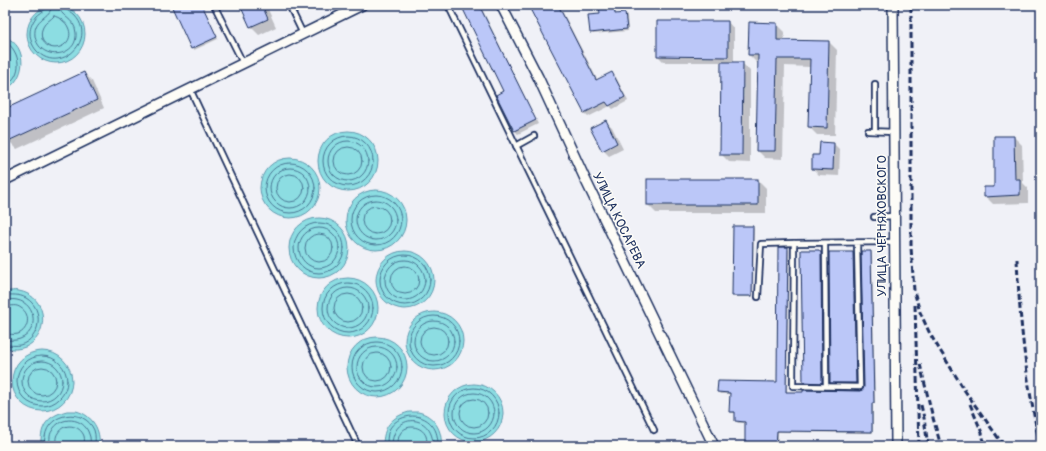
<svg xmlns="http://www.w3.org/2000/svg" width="1046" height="451" viewBox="0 0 1046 451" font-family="Pangolin,sans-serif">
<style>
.water{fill:#8cdde2;stroke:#5f97ad}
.shadow{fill:#0003}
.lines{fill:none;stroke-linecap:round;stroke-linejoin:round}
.shore{stroke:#487593;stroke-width:1}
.building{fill:#bbc7f8;stroke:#1b2f5e}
.service-casing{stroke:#1b2f5e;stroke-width:8}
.minor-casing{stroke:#1b2f5e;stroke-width:12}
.service{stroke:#fdfcf7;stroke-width:4.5}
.minor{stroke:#fdfcf7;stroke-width:9}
.rail{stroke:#1b2f5e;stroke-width:3;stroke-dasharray:6 3;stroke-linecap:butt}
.labels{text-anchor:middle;stroke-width:3;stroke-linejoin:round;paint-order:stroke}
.street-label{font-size:13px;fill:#1b2f5e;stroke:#fdfcf7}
</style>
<rect width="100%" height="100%" fill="#f0f1f7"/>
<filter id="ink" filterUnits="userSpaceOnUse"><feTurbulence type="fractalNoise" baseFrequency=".025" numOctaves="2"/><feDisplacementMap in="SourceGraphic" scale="8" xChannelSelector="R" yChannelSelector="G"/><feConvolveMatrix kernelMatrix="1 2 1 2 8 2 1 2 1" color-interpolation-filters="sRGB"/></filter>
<g filter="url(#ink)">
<!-- water -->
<g class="water">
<circle cx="56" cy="34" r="29"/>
<path d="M 5,37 C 29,46 26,80 5,90 Z"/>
<circle cx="348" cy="161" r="30"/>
<circle cx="290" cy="188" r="30"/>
<circle cx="376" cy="220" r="30"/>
<circle cx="319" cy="248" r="30"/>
<circle cx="405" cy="280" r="29"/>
<circle cx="348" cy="308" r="30"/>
<path d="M 10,291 C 13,291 16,290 19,291 C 57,298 47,358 5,348 L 5,292 Z"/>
<circle cx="434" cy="341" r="29"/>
<circle cx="377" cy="367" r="30"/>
<circle cx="42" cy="381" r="30"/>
<circle cx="474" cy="413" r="29"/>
<path d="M 67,411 C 70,411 73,411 76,411 C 93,415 101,431 99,446 L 41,446 C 40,426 47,416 67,411 Z"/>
<path d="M 409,412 C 412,412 415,412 418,412 C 434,415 443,431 441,446 L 383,446 C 383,427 391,417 409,412 Z"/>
</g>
<!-- shadow -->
<g class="shadow">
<path d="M 172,5 L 202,5 L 218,39 L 194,50 L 192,49 Z"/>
<path d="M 241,5 L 266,5 L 276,27 L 259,35 L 251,27 Z"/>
<path d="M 462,5 L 480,5 L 538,124 L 518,134 L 515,131 L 504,92 Z"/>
<path d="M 529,5 L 559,5 L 598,81 L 612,74 L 616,77 L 628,101 L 613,109 L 610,106 L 588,117 L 584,113 Z"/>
<path d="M 600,5 L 615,5 L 616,15 L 625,14 L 627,16 L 628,31 L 593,34 L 591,32 L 601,15 Z"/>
<path d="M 728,22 L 734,29 L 734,63 L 742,63 L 750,71 L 750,163 L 729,162 L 721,154 L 722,62 L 664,62 L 658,56 Z"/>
<path d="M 777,24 L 785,32 L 784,41 L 829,42 L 837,50 L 835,135 L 817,135 L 809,127 L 810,67 L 785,66 L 783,159 L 765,158 L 757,150 L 759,63 L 757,63 L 749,55 Z"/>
<path d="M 84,73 L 92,81 L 104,108 L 17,149 L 9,141 L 5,132 L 5,110 Z"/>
<path d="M 605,121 L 612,127 L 623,149 L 609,156 L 603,150 Z"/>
<path d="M 1014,137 L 1022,145 L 1023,183 L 1028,188 L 1028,203 L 993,204 L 985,196 L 995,188 Z"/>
<path d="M 834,144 L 840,150 L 839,176 L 819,175 L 813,169 L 820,156 Z"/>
<path d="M 758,180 L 766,188 L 766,213 L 656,213 L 648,205 Z"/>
<path d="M 753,227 L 754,229 L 753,297 L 735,297 L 733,295 Z"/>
<path d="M 787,248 L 789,250 L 787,393 L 860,392 L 864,390 L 865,387 L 871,252 L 872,253 L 875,404 L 873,404 L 873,433 L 778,432 L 778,446 L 746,446 L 746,423 L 738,423 L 736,421 L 736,413 L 732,413 L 730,412 L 731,394 L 720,394 L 718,392 L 778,383 Z"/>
<path d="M 819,251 L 823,255 L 824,384 L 805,384 L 804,382 Z"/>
<path d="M 830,253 L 853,253 L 855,254 L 857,384 L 832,384 L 831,382 Z"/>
</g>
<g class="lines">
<!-- shore -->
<g class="shore">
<path d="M 47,5 C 46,11 41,12 37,16 C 33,21 30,27 30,33 C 30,39 32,45 36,50 C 58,76 98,41 75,16 C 72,13 68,11 65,9 L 64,5"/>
<path d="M 52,5 C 51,19 33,17 35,36 C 39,62 78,58 76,33 C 75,17 59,18 59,5"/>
<path d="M 54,16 C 59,17 66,22 68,27 C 77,45 50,57 42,39 C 41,35 41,31 43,27 C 45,22 51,20 54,16 Z"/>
<path d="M 5,41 C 21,52 24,75 5,86"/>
<circle cx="348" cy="161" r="25"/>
<circle cx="348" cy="161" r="20"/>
<circle cx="348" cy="161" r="14"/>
<circle cx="290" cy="188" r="25"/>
<circle cx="290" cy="188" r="20"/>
<circle cx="290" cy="188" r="14"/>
<circle cx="376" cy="220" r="25"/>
<circle cx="376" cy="220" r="20"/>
<circle cx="376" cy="220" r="14"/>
<circle cx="319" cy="248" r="25"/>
<circle cx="319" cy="248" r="20"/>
<circle cx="319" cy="248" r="14"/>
<circle cx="405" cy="280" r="25"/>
<circle cx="405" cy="280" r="20"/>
<circle cx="405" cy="280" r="14"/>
<circle cx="348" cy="308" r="25"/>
<circle cx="348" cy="308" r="20"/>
<circle cx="348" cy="308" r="14"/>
<path d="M 5,295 C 12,295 19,294 26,298 C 45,309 41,339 20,345 C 15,346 10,345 5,345"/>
<path d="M 5,300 C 9,300 13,299 17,300 C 37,304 39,332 20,339 C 15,341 10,340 5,340"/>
<path d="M 5,307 C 11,306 16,304 21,308 C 31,314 29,330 18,334 C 14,335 9,334 5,334"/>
<circle cx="434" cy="341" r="25"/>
<circle cx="434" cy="341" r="20"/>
<circle cx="434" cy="341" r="14"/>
<circle cx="377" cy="367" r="25"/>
<circle cx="377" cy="367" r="20"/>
<circle cx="377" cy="367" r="14"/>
<circle cx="42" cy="381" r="25"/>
<circle cx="42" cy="381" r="20"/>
<circle cx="42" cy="381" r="14"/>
<circle cx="474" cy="413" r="25"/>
<circle cx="474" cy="413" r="20"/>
<circle cx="474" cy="413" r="14"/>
<path d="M 45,446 C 45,443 44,440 45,437 C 48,412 84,407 94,430 C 96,436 95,441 95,446"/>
<path d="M 50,446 C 50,441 49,435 52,431 C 60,415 84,417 89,434 C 91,438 90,442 90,446"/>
<path d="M 56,446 C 56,441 55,437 58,433 C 64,422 80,425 84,436 C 85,439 84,443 84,446"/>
<path d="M 387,446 C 387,441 387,435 389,430 C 397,414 421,411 432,425 C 437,431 438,438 438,446"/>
<path d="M 392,446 C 392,411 434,413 433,446"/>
<path d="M 398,446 C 398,441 398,438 400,434 C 406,423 422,426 426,436 C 427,439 427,443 427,446"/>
</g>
</g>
<!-- building -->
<g class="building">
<path d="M 171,5 L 202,5 L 217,37 L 191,49 Z"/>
<path d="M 240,5 L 262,5 L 268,19 L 250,27 Z"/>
<path d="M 461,5 L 479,5 L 536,120 L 514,131 L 496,95 L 503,91 Z"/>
<path d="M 528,5 L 558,5 L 596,80 L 612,72 L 625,97 L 609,106 L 606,102 L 584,113 Z"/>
<path d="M 599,5 L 614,5 L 615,14 L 625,13 L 627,29 L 590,33 L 588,15 L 600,14 Z"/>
<path d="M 657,21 L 728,21 L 728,57 L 657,56 Z"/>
<path d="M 749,22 L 777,23 L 777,40 L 829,41 L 827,128 L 808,127 L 810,59 L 777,59 L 775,151 L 756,151 L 758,55 L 748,55 Z"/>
<path d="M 721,62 L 743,62 L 742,155 L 720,155 Z"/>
<path d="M 84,72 L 97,100 L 8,141 L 5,134 L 5,109 Z"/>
<path d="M 606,120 L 617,143 L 602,151 L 590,128 Z"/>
<path d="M 994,136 L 1014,136 L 1015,179 L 1020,179 L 1020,195 L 984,197 L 984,187 L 994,187 Z"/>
<path d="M 820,142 L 834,143 L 833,170 L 812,169 L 812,155 L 819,155 Z"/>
<rect x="647" y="179" width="111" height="26"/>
<path d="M 733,226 L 753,226 L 752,296 L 732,296 Z"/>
<path d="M 778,247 L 788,247 L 786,392 L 803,392 L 803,390 L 860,391 L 863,389 L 864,387 L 861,251 L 871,251 L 874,403 L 872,403 L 872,432 L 777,431 L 776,446 L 745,446 L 745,422 L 735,421 L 735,412 L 729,412 L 730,393 L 717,392 L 718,381 L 777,382 Z"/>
<path d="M 801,250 L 819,250 L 820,252 L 821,252 L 822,383 L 803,382 Z"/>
<path d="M 829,252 L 853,252 L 856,383 L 830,383 Z"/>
</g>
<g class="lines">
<!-- service casing -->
<g class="service-casing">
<g id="service">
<path d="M 214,5 L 243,63"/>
<path d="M 289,5 L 303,34"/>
<path d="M 448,5 L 654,430"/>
<path d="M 875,84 L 875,131"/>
<path d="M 190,89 L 358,446"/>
<path d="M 868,131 L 894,132"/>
<path d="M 516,146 L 534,136"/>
<path d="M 874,217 L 894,216"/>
<path d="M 825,243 L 826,386"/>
<path d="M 857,243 L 860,387 L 793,386 L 794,243 L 894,242"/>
<path d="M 758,297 L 761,244 L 794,243"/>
</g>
</g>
<!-- minor casing -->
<g class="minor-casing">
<g id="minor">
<path d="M 501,5 L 538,77 L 586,181 L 714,446"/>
<path d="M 893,5 L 896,446"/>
<path d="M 5,180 L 362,5"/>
</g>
</g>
<!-- service -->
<use href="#service" class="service"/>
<!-- minor -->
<use href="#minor" class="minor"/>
<!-- rail -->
<g class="rail">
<path d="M 911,6 L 911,247 L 914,291 L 920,312 L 930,334 L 965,391 L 1004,446"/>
<path d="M 1017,259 C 1019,306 1023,352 1031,398 C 1034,414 1036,430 1041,446"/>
<path d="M 915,305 L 919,446"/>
<path d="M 920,364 L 933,418 L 941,446"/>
<path d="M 970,404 L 982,433 L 985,446"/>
<path d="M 921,405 L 924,418 L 928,446"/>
</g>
</g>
</g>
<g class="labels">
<!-- street labels -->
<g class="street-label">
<text transform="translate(620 220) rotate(64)" y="5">УЛИЦА КОСАРЕВА</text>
<text transform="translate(881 226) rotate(-90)" y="5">УЛИЦА ЧЕРНЯХОВСКОГО</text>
</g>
</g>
<!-- margin -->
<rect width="1046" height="451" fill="none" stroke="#fdfcf7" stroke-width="20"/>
<rect x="10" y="10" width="1026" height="431" fill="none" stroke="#1b2f5e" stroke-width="1.5" filter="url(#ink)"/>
</svg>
